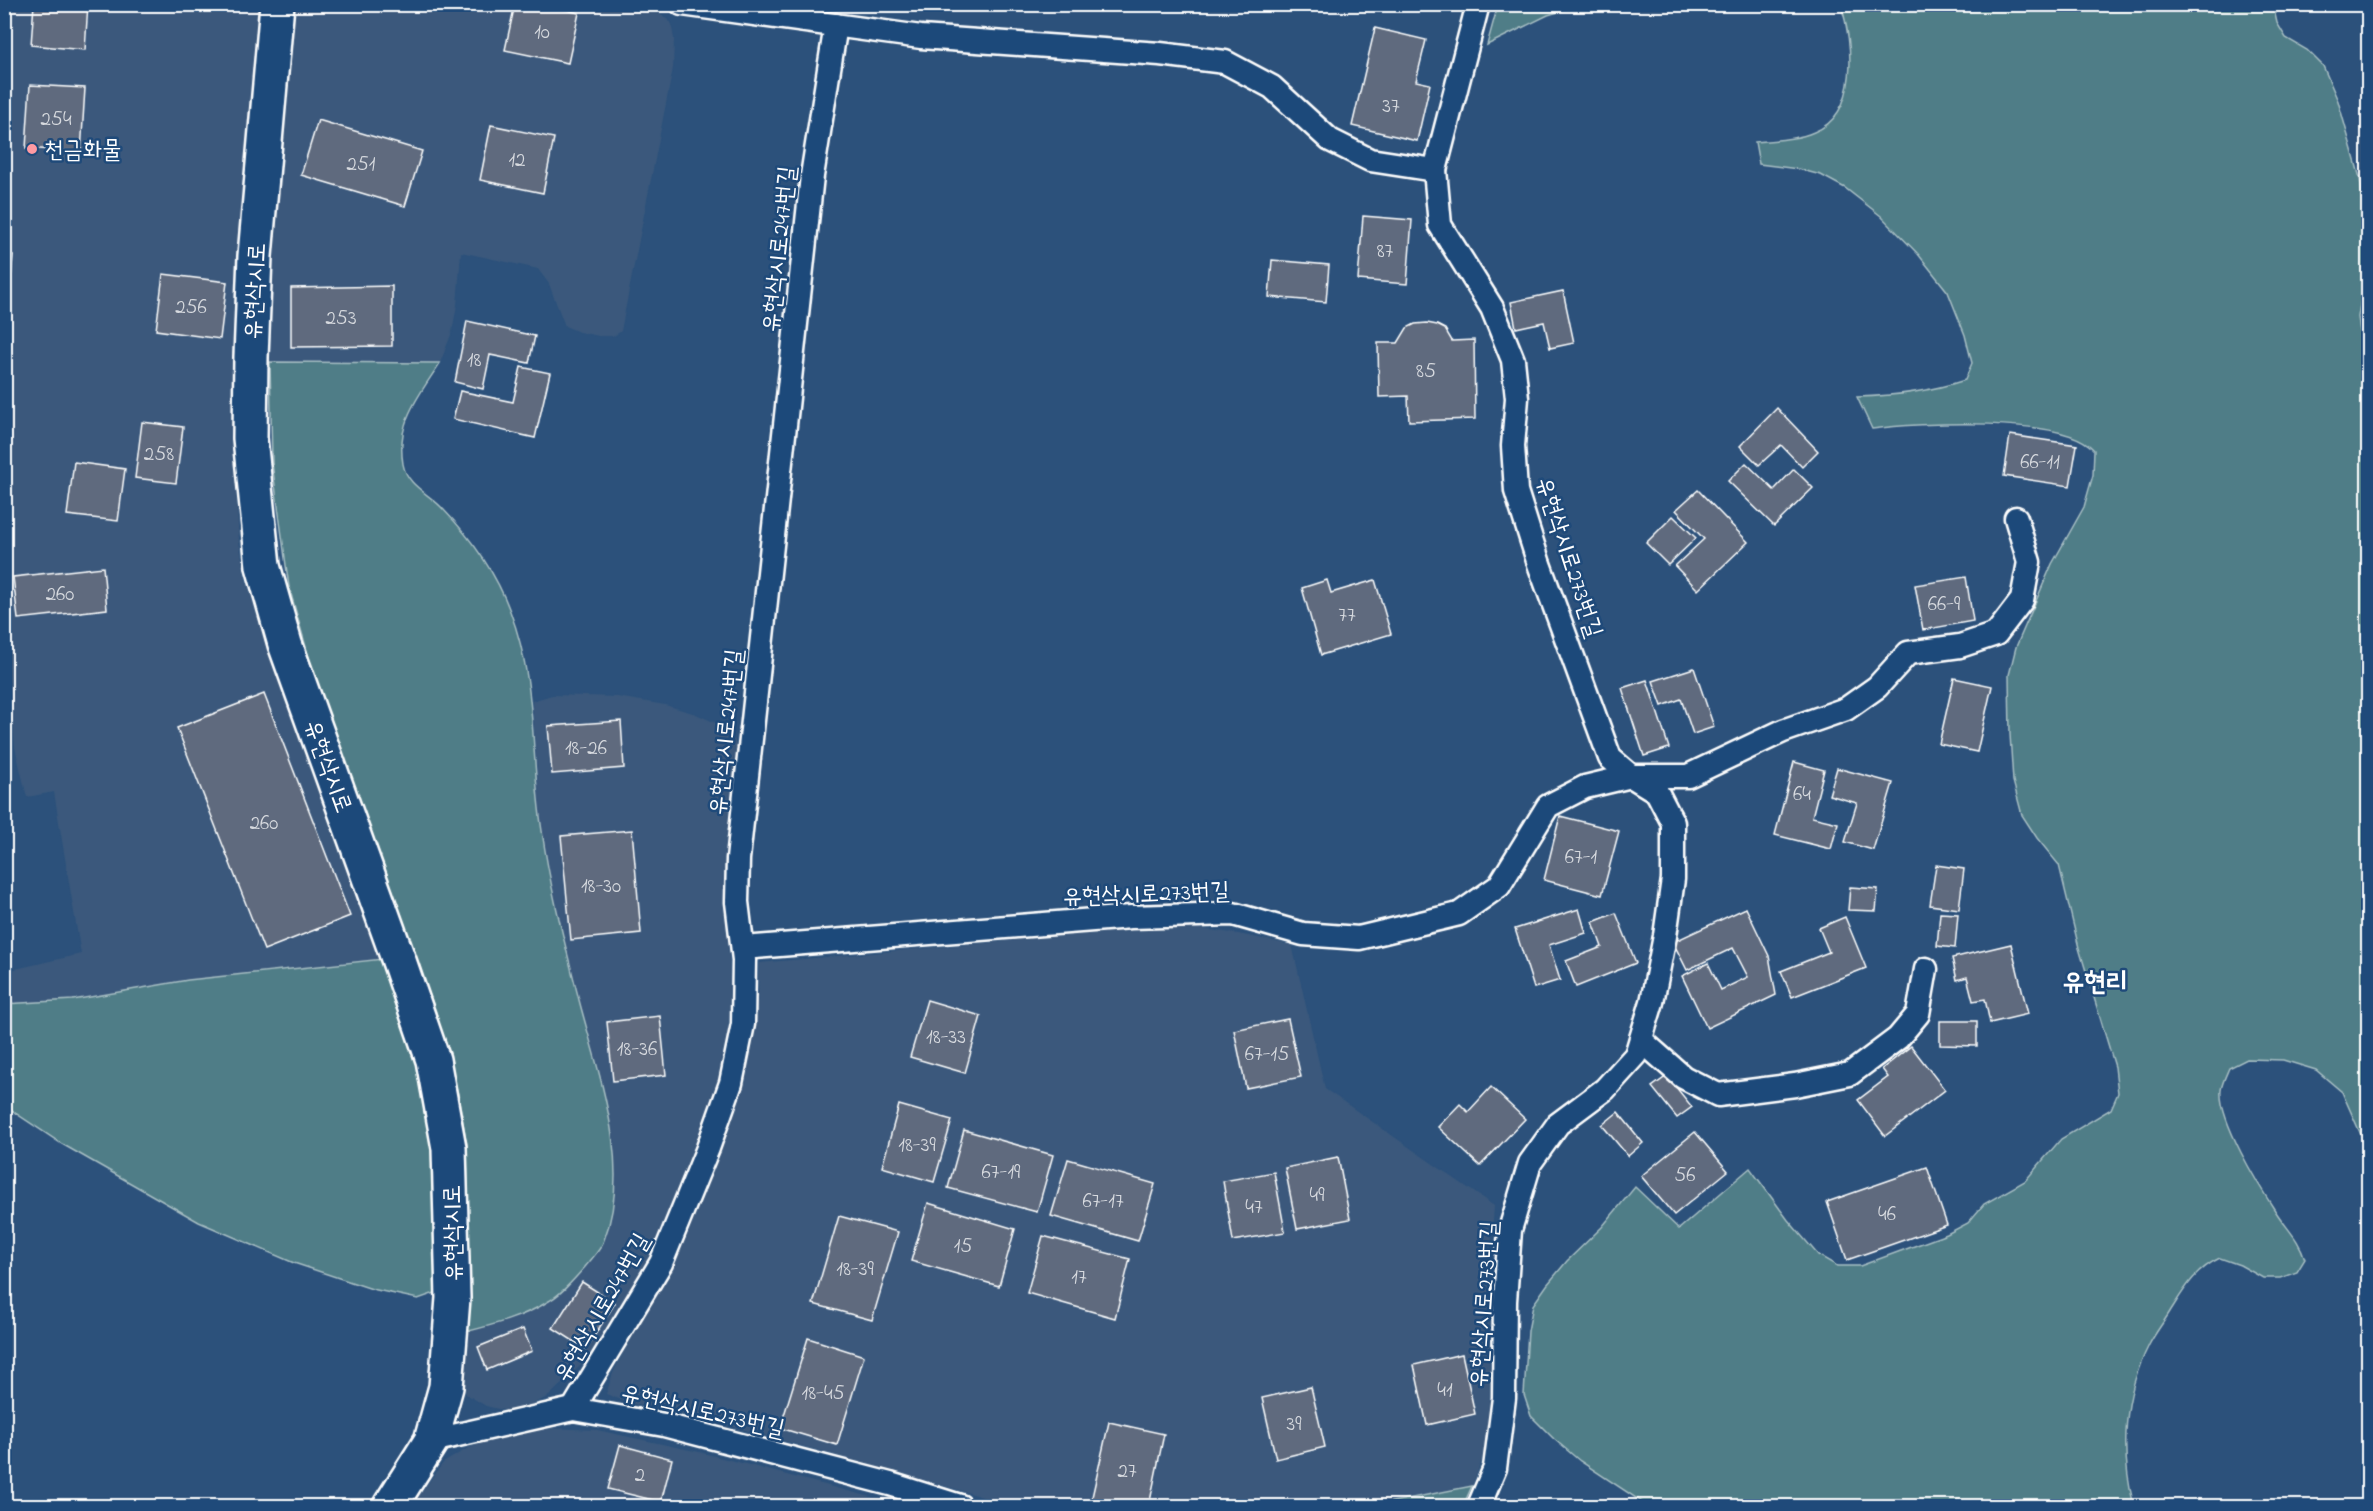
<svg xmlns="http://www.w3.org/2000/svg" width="2373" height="1511" viewBox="0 0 2373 1511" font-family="'Indie Flower','Poor Story',sans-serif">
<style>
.built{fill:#3b597c}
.green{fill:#4f7d87;stroke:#a7bec3;stroke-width:1.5}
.building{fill:#5e6b7e;stroke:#fff;stroke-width:1.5}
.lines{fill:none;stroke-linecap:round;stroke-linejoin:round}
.service-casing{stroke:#fff;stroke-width:27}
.minor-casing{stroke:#fff;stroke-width:38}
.service{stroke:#1f4a7a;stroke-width:22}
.minor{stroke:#1f4a7a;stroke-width:33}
.poi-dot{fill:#ff9aa2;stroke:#1f4a7a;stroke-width:2}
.labels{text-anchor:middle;stroke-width:5;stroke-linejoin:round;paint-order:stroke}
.number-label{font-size:21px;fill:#d7dadf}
.poi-label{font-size:24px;fill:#fff;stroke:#1f4a7a;text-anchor:start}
.street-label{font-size:24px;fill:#fff;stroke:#1f4a7a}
.quarter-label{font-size:27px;font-weight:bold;fill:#fff;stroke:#1f4a7a}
</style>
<rect width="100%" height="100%" fill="#2c517b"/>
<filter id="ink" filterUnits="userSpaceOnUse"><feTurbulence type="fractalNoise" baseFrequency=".0167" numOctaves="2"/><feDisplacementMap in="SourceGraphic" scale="12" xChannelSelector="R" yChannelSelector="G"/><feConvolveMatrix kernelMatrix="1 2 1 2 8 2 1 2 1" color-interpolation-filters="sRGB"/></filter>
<g filter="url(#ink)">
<!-- built -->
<g class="built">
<path d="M 623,4 L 661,14 L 671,23 L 674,39 L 673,68 L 621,331 L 614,336 L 599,336 L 579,332 L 565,326 L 549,284 L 538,269 L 461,252 L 457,305 L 452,332 L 440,363 L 270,362 L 278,151 L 293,5 Z"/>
<path d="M 5,5 L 258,5 L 243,200 L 235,355 L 233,434 L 239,541 L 245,576 L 259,621 L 383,959 L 188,980 L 73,1000 L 5,1004 L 4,987 L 11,970 L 81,954 L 54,792 L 27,797 L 15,747 L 6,644 L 6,578 L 11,534 L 4,530 Z"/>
<path d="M 552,695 L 617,697 L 665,705 L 696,714 L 731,730 L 737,748 L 726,889 L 731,999 L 727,1039 L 713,1102 L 655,1258 L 606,1335 L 581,1365 L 549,1396 L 527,1407 L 507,1411 L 486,1406 L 466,1394 L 461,1372 L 465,1332 L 496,1324 L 549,1302 L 570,1284 L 604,1243 L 612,1135 L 557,915 L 541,829 L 532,701 Z"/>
<path d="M 1193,928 L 1233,933 L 1292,945 L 1325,1089 L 1494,1206 L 1489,1277 L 1490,1405 L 1484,1455 L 1472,1486 L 1372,1506 L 1010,1506 L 973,1494 L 695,1416 L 633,1404 L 606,1394 L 613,1373 L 627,1345 L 675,1258 L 727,1133 L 749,1062 L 758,996 L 759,963 L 1139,929 Z"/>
<path d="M 547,1428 L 597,1430 L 699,1452 L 905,1506 L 411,1506 L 443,1463 L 470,1447 L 503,1436 Z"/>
</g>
<!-- green -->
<g class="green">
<path d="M 1498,5 L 1498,4 L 1581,5 L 1548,15 L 1487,45 Z"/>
<path d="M 1841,5 L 2273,5 L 2277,23 L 2286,38 L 2307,50 L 2323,66 L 2338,101 L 2360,178 L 2367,238 L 2365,274 L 2358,317 L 2362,347 L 2368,375 L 2368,1161 L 2366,1146 L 2342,1092 L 2316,1070 L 2283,1060 L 2247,1059 L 2229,1068 C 2226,1075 2222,1083 2221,1090 C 2218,1120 2259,1186 2276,1212 C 2287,1229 2299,1239 2305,1259 L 2297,1272 L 2280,1278 L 2263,1278 L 2240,1265 L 2220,1258 C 2196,1269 2185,1288 2171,1310 C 2164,1322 2155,1333 2149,1345 C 2123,1396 2120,1452 2134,1506 L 1648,1506 L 1580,1461 L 1554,1439 L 1531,1416 L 1524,1395 L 1528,1331 L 1533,1305 L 1547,1285 L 1567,1261 L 1602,1227 L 1635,1187 L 1679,1229 L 1750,1168 L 1788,1220 L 1818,1255 L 1837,1266 L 1860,1266 L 1947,1234 L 1968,1223 L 1984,1204 L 2025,1181 L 2061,1139 L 2111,1109 L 2118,1093 L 2115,1067 L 2079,948 L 2059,865 L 2037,838 L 2022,815 L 2013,781 L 2010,734 L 2009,675 L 2016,647 L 2052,564 L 2084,507 L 2093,475 L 2094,450 C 2065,415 1917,423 1872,429 L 1857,397 C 1895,396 1929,392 1965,380 L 1972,363 L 1965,335 L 1948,292 L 1918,254 L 1881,216 L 1845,188 L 1821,175 L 1798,169 L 1759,164 L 1755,142 C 1774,140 1796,140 1814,132 C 1860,114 1853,42 1841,5 Z"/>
<path d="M 270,362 L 440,363 C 418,397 396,422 403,464 C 407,486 430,494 443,509 C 471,538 496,573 510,611 C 538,684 530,756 542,831 C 550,888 565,944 579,1000 C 598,1073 633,1166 604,1240 C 601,1250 591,1259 585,1267 C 574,1279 563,1293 549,1301 C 524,1317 493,1325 465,1332 L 469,1241 L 467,1145 L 458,1094 L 436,1012 L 362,814 L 319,693 L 289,587 L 272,463 Z"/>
<path d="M 383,959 C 404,1021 424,1080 433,1146 C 440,1194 436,1245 435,1293 L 418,1299 L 372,1289 L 294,1263 L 199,1222 L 62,1144 L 5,1106 L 4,1004 L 73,1000 L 188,980 Z"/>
<path d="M 1472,1486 L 1463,1506 L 1372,1506 Z"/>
</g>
<!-- building -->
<g class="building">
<path d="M 34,4 L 88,4 L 85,50 L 31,45 Z"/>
<path d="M 515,4 L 541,4 L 579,13 L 568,63 L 505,50 Z"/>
<path d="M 1375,28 L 1426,40 L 1416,81 L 1430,84 L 1417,141 L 1352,126 Z"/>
<path d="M 30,85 L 85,88 L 81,152 L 26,148 Z"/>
<path d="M 318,120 L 422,151 L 405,206 L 301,175 Z"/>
<path d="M 491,125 L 554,138 L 543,193 L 480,180 Z"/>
<path d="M 1363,216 L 1412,220 L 1407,284 L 1358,280 Z"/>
<path d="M 4,254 L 13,255 L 8,315 L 4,314 Z"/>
<path d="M 1272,260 L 1329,265 L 1326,302 L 1269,297 Z"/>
<path d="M 163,274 L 227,282 L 220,339 L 156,330 Z"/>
<path d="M 392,286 L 392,346 L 291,347 L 291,288 Z"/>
<path d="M 1563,291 L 1574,343 L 1550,348 L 1544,322 L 1516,328 L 1511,302 Z"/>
<path d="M 467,321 L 535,336 L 529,363 L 490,355 L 483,389 L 455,382 Z"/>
<path d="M 1427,323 L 1437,325 L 1445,329 L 1452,341 L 1474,340 L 1475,419 L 1409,421 L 1408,396 L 1379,397 L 1378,343 L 1398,343 L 1407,328 L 1415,324 Z"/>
<path d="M 521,367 L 550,373 L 535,438 L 453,419 L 460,391 L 513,402 Z"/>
<path d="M 1777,408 L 1818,451 L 1802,467 L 1781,445 L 1759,465 L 1740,446 Z"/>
<path d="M 142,422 L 183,427 L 176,483 L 135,478 Z"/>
<path d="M 2010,435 L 2077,445 L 2070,486 L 2004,476 Z"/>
<path d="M 74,462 L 125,469 L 118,521 L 67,515 Z"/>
<path d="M 1746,463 L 1774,490 L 1794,469 L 1813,488 L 1774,526 L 1728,481 Z"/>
<path d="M 1698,490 L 1748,542 L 1698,590 L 1675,566 L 1704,539 L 1676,510 Z"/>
<path d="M 1673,516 L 1696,538 L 1668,565 L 1646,543 Z"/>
<path d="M 103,567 L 107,609 L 18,619 L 13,577 Z"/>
<path d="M 1966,577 L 1973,621 L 1923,630 L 1915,585 Z"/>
<path d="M 1327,580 L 1331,593 L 1375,580 L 1391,634 L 1321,655 L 1302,588 Z"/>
<path d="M 1694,668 L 1714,727 L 1693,734 L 1681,699 L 1662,706 L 1653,681 Z"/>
<path d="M 1954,678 L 1992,686 L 1977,752 L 1939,744 Z"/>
<path d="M 1647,680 L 1669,748 L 1644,756 L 1622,688 Z"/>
<path d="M 264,694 L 350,916 L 264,950 L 177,728 Z"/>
<path d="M 621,721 L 624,768 L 552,774 L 548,726 Z"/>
<path d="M 1794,762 L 1824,770 L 1812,817 L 1838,823 L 1831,849 L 1775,835 Z"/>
<path d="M 1837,768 L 1893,783 L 1873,850 L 1845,842 L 1857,803 L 1829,795 Z"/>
<path d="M 1560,816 L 1619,831 L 1602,895 L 1544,880 Z"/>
<path d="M 632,830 L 641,933 L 571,940 L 561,836 Z"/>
<path d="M 1936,865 L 1964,869 L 1959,909 L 1930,905 Z"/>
<path d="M 1850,887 L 1878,889 L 1876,911 L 1848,910 Z"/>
<path d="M 1746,908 L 1769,956 L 1776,995 L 1707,1028 L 1682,976 L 1708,963 L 1721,990 L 1748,977 L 1733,948 L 1687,970 L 1673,942 Z"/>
<path d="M 1579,909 L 1586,933 L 1549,945 L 1560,980 L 1534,988 L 1515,929 Z"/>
<path d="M 1616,913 L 1636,963 L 1576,987 L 1566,961 L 1602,947 L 1593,922 Z"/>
<path d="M 1940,913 L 1958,914 L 1955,948 L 1937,946 Z"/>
<path d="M 1845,917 L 1866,968 L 1792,997 L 1781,971 L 1829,952 L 1819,928 Z"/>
<path d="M 2011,944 L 2028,1014 L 1990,1023 L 1985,999 L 1973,1001 L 1967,977 L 1957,980 L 1952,958 Z"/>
<path d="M 927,1000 L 981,1016 L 965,1073 L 910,1057 Z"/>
<path d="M 660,1016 L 666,1075 L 613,1081 L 607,1022 Z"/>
<path d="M 1288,1019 L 1301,1077 L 1246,1088 L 1234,1030 Z"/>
<path d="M 1940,1021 L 1977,1021 L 1977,1046 L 1940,1045 Z"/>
<path d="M 1911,1046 L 1945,1090 L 1885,1136 L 1858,1100 L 1888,1077 L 1882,1069 Z"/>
<path d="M 1667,1076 L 1692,1107 L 1677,1118 L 1652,1087 Z"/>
<path d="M 1491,1087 L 1525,1119 L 1480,1166 L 1438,1127 L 1460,1104 L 1468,1112 Z"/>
<path d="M 899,1105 L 952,1120 L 934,1182 L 882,1167 Z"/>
<path d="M 1618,1112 L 1643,1143 L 1628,1156 L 1602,1125 Z"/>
<path d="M 964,1130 L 1053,1155 L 1037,1212 L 948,1188 Z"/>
<path d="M 1695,1132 L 1728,1171 L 1674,1215 L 1641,1176 Z"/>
<path d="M 1338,1157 L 1350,1219 L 1297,1229 L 1285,1168 Z"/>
<path d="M 1068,1159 L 1155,1184 L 1138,1241 L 1051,1216 Z"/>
<path d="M 1927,1167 L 1947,1225 L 1847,1260 L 1827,1202 Z"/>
<path d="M 1274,1172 L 1285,1232 L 1233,1241 L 1223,1181 Z"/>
<path d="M 928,1203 L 1015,1229 L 999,1286 L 911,1261 Z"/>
<path d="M 839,1216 L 898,1232 L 872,1320 L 813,1304 Z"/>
<path d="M 1043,1236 L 1130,1259 L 1115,1318 L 1027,1293 Z"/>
<path d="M 582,1282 L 615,1303 L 586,1349 L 553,1328 Z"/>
<path d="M 523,1329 L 532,1351 L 487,1370 L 478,1347 Z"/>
<path d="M 808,1338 L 864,1356 L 837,1445 L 780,1428 Z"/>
<path d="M 1462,1354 L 1475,1414 L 1427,1425 L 1414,1365 Z"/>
<path d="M 1311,1387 L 1325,1447 L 1276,1459 L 1262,1398 Z"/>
<path d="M 1109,1422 L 1164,1434 L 1149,1506 L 1090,1506 Z"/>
<path d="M 620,1445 L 672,1459 L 661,1502 L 608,1489 Z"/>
</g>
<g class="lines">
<!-- service casing -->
<g class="service-casing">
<g id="service">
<path d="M 682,4 L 921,37 L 1160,54 L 1225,62 L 1272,87 L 1330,140 L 1370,160 L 1435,170"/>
<path d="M 1478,4 L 1435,170 L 1440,225 L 1492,308 L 1513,360 L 1517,398 L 1513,446 L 1516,491 L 1539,564 L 1610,758 L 1631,776 L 1657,792 L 1673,823 L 1673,879 L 1665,936 L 1652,1002 L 1636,1055 L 1605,1089 L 1558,1124 L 1530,1163 L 1510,1230 L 1505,1301 L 1504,1398 L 1495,1468 L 1479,1506"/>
<path d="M 743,948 L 1131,917 L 1233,914 L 1303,934 L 1359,938 L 1459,914 L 1499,886 L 1548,806 L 1585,787 L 1631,776 L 1688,776 L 1783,731 L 1846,709 L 1877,687 L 1908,653 L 1960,646 L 1996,634 L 2022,600 L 2029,562 L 2016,518"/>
<path d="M 1641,1040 L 1683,1077 L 1718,1095 L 1795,1085 L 1850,1074 L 1898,1038 L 1918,1014 L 1926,969"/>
<path d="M 573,1409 L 661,1263 L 708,1148 L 731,1083 L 743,1024 L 744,960 L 737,902 L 738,859 L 812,176 L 836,25"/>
<path d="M 431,1441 L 573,1409 L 664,1425 L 890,1484 L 960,1506"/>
</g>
</g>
<!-- minor casing -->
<g class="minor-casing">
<path id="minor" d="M 277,4 L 255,256 L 251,357 L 250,438 L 263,566 L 285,644 L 399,961 L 433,1060 L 449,1148 L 453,1298 L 446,1387 L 431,1441 L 390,1506"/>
</g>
<!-- service -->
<use href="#service" class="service"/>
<!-- minor -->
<use href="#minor" class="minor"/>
</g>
</g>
<!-- markers -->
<circle class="poi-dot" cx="32" cy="149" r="6"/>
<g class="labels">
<!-- number labels -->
<g class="number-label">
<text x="542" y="38">10</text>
<text x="1391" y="112">37</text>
<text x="56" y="125">254</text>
<text x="517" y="166">12</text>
<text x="361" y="170">251</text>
<text x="1385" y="257">87</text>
<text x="191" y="313">256</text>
<text x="341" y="324">253</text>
<text x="474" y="366">18</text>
<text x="1426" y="377">85</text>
<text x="159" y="460">258</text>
<text x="2040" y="468">66-11</text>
<text x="60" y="600">260</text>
<text x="1944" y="610">66-9</text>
<text x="1347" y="621">77</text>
<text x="586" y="754">18-26</text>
<text x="1802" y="800">64</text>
<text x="264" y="829">260</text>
<text x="1581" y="863">67-1</text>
<text x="601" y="892">18-30</text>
<text x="946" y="1043">18-33</text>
<text x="637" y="1055">18-36</text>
<text x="1267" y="1060">67-15</text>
<text x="917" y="1151">18-39</text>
<text x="1001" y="1178">67-19</text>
<text x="1685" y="1181">56</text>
<text x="1317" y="1201">49</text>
<text x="1103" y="1207">67-17</text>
<text x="1254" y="1213">47</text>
<text x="1887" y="1220">46</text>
<text x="963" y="1252">15</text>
<text x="855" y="1275">18-39</text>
<text x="1079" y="1283">17</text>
<text x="1445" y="1396">41</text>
<text x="823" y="1399">18-45</text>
<text x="1294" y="1430">39</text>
<text x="1127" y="1477">27</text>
<text x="640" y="1481">2</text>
</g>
<!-- poi labels -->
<g class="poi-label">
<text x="44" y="157">천금화물</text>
</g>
<!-- street labels -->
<g class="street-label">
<text transform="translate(778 249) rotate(-84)" y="8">유현삭시로247번길</text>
<text transform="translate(254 291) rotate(-87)" y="8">유현삭시로</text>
<text transform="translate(1570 557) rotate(72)" y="8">유현삭시로273번길</text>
<text transform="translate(725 732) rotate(-84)" y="8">유현삭시로247번길</text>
<text transform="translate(329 766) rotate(70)" y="8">유현삭시로</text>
<text transform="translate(1146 893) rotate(-2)" y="8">유현삭시로273번길</text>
<text transform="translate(452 1233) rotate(-91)" y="8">유현삭시로</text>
<text transform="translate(1483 1304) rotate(-86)" y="8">유현삭시로273번길</text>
<text transform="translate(601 1307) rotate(-60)" y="8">유현삭시로247번길</text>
<text transform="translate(703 1410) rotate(13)" y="8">유현삭시로273번길</text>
</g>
<!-- quarter labels -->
<g class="quarter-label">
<text x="2095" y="990">유현리</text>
</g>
</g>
<!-- margin -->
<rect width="2373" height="1511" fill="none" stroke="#1f4a7a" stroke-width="24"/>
<rect x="12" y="12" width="2349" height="1487" fill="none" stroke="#fff" stroke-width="2" filter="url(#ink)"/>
</svg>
